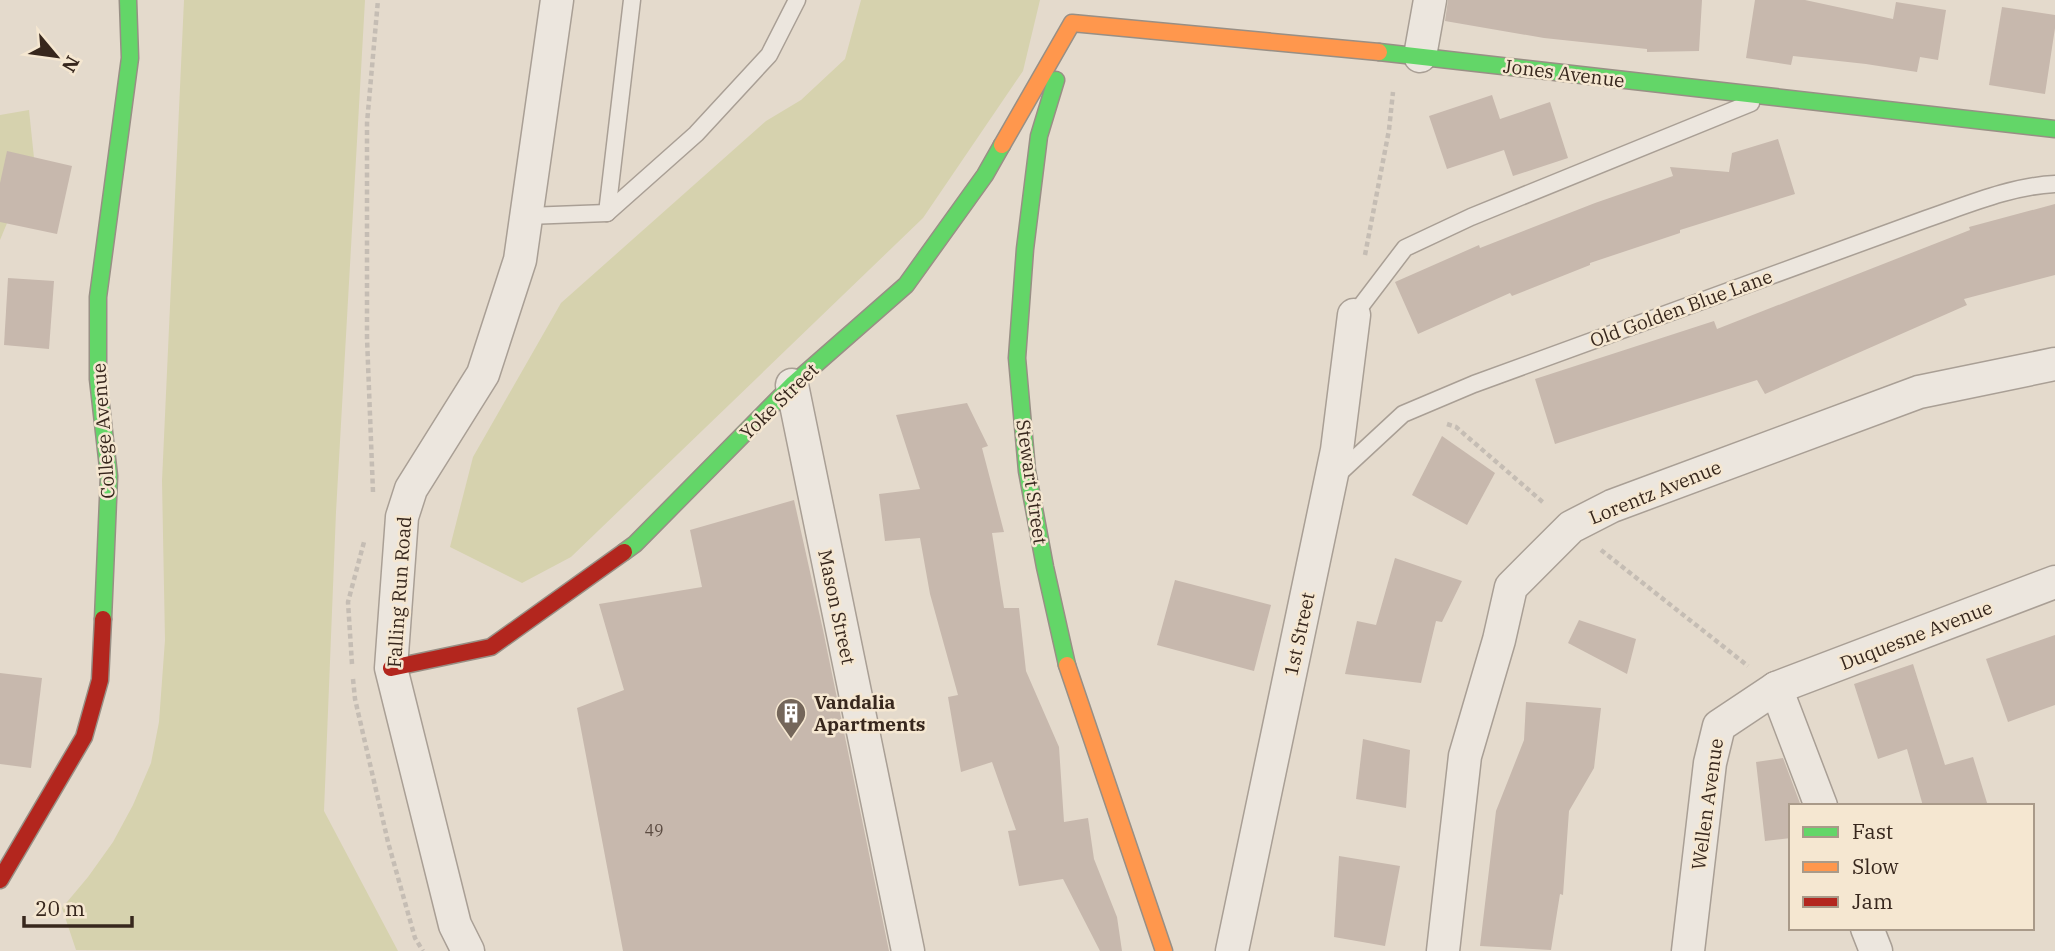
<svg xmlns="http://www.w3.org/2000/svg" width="2055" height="951" viewBox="0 0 2055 951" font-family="'IBM Plex Serif',serif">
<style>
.green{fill:#d6d2ae}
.building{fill:#c7b8ad}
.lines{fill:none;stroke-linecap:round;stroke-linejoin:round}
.lane-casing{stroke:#a99f95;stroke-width:19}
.street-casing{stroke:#a99f95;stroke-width:35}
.fast-casing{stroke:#988f85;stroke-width:19}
.slow-casing{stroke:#988f85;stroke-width:19}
.jam-casing{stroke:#988f85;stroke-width:19}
.path{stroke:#c5bdb4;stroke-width:4.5;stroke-dasharray:5 3.5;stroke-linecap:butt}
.lane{stroke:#ece6de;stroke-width:16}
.street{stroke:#ece6de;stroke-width:32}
.fast{stroke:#63d668;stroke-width:16}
.slow{stroke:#ff974d;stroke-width:16}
.jam{stroke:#b3261e;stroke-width:16}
.labels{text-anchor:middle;stroke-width:5;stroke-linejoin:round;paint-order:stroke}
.number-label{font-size:16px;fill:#5b4b41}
.street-label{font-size:19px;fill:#37271d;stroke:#f5e7d1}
.poi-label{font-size:19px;font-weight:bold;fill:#37271d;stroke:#f5e7d1;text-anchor:start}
</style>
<rect width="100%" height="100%" fill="#e4dacc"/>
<!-- green -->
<g class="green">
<path d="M 184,0 L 365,0 L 336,512 L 324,811 L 398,951 L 76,950 L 62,908 L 88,877 L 113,842 L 133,805 L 151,763 L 159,722 L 165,640 L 162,481 Z"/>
<path d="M 861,0 L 1040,0 L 1023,71 L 923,218 L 571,557 L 522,583 L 450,547 L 473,457 L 561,303 L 766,121 L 801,100 L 845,59 Z"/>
<path d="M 29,110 L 34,158 L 0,240 L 0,115 Z"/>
</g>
<!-- building -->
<g class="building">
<path d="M 1448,0 L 1702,0 L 1699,51 L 1647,52 L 1647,49 L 1544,38 L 1445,21 Z"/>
<path d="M 1755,0 L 1805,0 L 1893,19 L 1896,2 L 1946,10 L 1938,60 L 1920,57 L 1917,72 L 1866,64 L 1793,56 L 1791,65 L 1746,58 Z"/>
<path d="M 2002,7 L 2055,15 L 2055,28 L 2045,94 L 1989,85 Z"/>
<path d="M 1492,95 L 1500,119 L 1550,102 L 1568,158 L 1513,176 L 1504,150 L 1447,169 L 1429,116 Z"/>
<path d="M 1778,139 L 1795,194 L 1680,230 L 1680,233 L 1590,263 L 1590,265 L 1512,296 L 1510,293 L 1418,334 L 1395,282 L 1479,245 L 1480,248 L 1595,203 L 1673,176 L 1670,167 L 1729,172 L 1732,153 Z"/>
<path d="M 7,151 L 72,166 L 57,234 L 0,222 L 0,183 Z"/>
<path d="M 2055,204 L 2055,275 L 1964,299 L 1967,305 L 1765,394 L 1757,380 L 1555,444 L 1535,379 L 1714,321 L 1717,329 L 1970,230 L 1969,227 Z"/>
<path d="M 8,278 L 54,281 L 49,349 L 4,345 Z"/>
<path d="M 967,403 L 988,446 L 982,448 L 1004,532 L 992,533 L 1004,608 L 1019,608 L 1026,671 L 1059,747 L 1064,822 L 1088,818 L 1094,859 L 1117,917 L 1122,951 L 1100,951 L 1063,879 L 1019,886 L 1008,831 L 1016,830 L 992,762 L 961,772 L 948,697 L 958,695 L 930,594 L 920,538 L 885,541 L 879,494 L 920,489 L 896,415 Z"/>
<path d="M 1442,436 L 1495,473 L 1467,525 L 1412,495 Z"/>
<path d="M 794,500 L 823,630 L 889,951 L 623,951 L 577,708 L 624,690 L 599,604 L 702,587 L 690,530 Z"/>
<path d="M 1395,558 L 1462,581 L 1442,622 L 1436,621 L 1421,683 L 1345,674 L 1357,621 L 1376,625 Z"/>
<path d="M 1175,580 L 1271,605 L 1254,671 L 1157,645 Z"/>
<path d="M 1579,620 L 1636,639 L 1627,674 L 1568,643 Z"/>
<path d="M 2055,635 L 2055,705 L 2008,722 L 1986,659 Z"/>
<path d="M 1913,664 L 1945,765 L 1973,757 L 1988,806 L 1923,806 L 1907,749 L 1878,759 L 1854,684 Z"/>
<path d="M 0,673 L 42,678 L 31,768 L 0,764 Z"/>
<path d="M 1526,702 L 1601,708 L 1594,768 L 1569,811 L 1563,895 L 1560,894 L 1551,950 L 1480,946 L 1496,811 L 1524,740 Z"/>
<path d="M 1363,739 L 1410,750 L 1406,808 L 1356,799 Z"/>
<path d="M 1783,758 L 1801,806 L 1791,806 L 1791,838 L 1765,841 L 1756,762 Z"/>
<path d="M 1339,856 L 1400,866 L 1385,946 L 1334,937 Z"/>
</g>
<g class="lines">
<!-- lane casing -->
<g class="lane-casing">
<g id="lane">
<path d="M 607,213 L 632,0"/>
<path d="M 527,216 L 607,213 L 696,134 L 769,55 L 797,0"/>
<path d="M 1354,315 L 1405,248 L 1471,217 L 1751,103"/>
<path d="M 1335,477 L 1403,414 L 1474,384 L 1926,219 C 1967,205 2011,186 2055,184"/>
</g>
</g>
<!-- street casing -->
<g class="street-casing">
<g id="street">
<path d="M 1420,56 L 1430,0"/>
<path d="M 792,385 L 908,951"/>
<path d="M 1776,688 L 1821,806"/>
<path d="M 1867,928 L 1876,951"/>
<path d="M 468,951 L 455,925 L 391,668 L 402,517 L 411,489 L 483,374 L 520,260 L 557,0"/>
<path d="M 1232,951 L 1337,450 L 1354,315"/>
<path d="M 1443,951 L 1465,756 L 1499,640 L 1511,587 L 1571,527 L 1612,506 L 1919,392 L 2055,364"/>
<path d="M 1688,951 L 1710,763 L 1719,726 L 1776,688 L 2055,582"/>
</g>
</g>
<!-- fast casing -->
<g class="fast-casing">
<g id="fast">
<path d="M 1379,52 L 2055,129"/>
<path d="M 1056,80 L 1039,136 L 1025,249 L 1017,358 L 1027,471 L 1045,567 L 1067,665"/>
<path d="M 624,552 L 635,544 L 792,385 L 906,285 L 985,175 L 1002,145"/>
<path d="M 103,619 L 109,476 L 98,379 L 98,297 L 130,58 L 128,0"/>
</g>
</g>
<!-- slow casing -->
<g class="slow-casing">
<g id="slow">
<path d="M 1002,145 L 1072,23 L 1379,52"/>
<path d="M 1067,665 L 1164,951"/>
</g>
</g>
<!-- jam casing -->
<g class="jam-casing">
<g id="jam">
<path d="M 391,668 L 491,647 L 624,552"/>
<path d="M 0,880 L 84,737 L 100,680 L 103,619"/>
</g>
</g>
<!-- path -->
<g class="path">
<path d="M 1365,255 L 1389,130 L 1393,92"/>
<path d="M 1447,424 L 1456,427 L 1545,504"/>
<path d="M 373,492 L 367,338 L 367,123 L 378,0"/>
<path d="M 1601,550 L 1748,666"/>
<path d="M 352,664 L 348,602 L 364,542"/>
<path d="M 353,679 L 355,699 L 388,842 L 415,938 L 423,951"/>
</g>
<!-- lane -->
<use href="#lane" class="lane"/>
<!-- street -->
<use href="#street" class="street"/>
<!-- fast -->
<use href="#fast" class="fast"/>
<!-- slow -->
<use href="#slow" class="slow"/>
<!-- jam -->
<use href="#jam" class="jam"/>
</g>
<!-- icons -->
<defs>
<g id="building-pin" transform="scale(1.575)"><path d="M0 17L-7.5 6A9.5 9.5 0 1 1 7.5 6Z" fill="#74665a" stroke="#f5e7d1"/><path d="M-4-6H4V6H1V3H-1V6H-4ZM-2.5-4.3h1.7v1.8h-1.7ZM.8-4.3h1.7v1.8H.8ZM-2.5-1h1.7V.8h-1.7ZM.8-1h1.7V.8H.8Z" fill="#fff"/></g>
</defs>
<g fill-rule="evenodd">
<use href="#building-pin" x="791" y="713"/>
</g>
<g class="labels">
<!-- number labels -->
<g class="number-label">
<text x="654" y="836">49</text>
</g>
<!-- street labels -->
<g class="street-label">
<text transform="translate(1564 73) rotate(7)" y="7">Jones Avenue</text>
<text transform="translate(1681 308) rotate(-20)" y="7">Old Golden Blue Lane</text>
<text transform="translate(779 401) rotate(-44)" y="7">Yoke Street</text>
<text transform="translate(103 431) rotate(-94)" y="7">College Avenue</text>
<text transform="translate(1032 482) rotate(82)" y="7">Stewart Street</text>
<text transform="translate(1655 492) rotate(-22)" y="7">Lorentz Avenue</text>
<text transform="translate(399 592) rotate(-86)" y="7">Falling Run Road</text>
<text transform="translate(837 607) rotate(78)" y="7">Mason Street</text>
<text transform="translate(1299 634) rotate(-78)" y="7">1st Street</text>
<text transform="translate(1916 635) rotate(-21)" y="7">Duquesne Avenue</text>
<text transform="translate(1707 804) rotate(-82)" y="7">Wellen Avenue</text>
</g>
<!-- poi labels -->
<g class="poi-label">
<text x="814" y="709">Vandalia<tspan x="814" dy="22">Apartments</tspan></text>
</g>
</g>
<!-- legend -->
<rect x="1789" y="804" width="245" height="126" fill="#f5e7d1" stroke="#a99a89" stroke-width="2"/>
<rect x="1803" y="827" width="35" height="10" fill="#63d668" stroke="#a99a89" stroke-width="2"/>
<text x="1852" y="839" font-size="21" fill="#37271d">Fast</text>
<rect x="1803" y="862" width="35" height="10" fill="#ff974d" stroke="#a99a89" stroke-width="2"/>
<text x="1852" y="874" font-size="21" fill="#37271d">Slow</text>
<rect x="1803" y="897" width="35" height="10" fill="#b3261e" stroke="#a99a89" stroke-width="2"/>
<text x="1852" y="909" font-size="21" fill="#37271d">Jam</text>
<!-- north arrow -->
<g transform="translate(56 56) rotate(119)" stroke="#f5e7d1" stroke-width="5" paint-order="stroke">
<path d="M0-5L12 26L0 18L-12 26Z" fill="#37271d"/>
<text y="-10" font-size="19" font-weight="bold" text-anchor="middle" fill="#37271d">N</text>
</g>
<!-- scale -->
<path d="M24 916v10h108v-10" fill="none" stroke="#37271d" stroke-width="3.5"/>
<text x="35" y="916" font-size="21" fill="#37271d" stroke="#f5e7d1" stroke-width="5" paint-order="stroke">20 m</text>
</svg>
